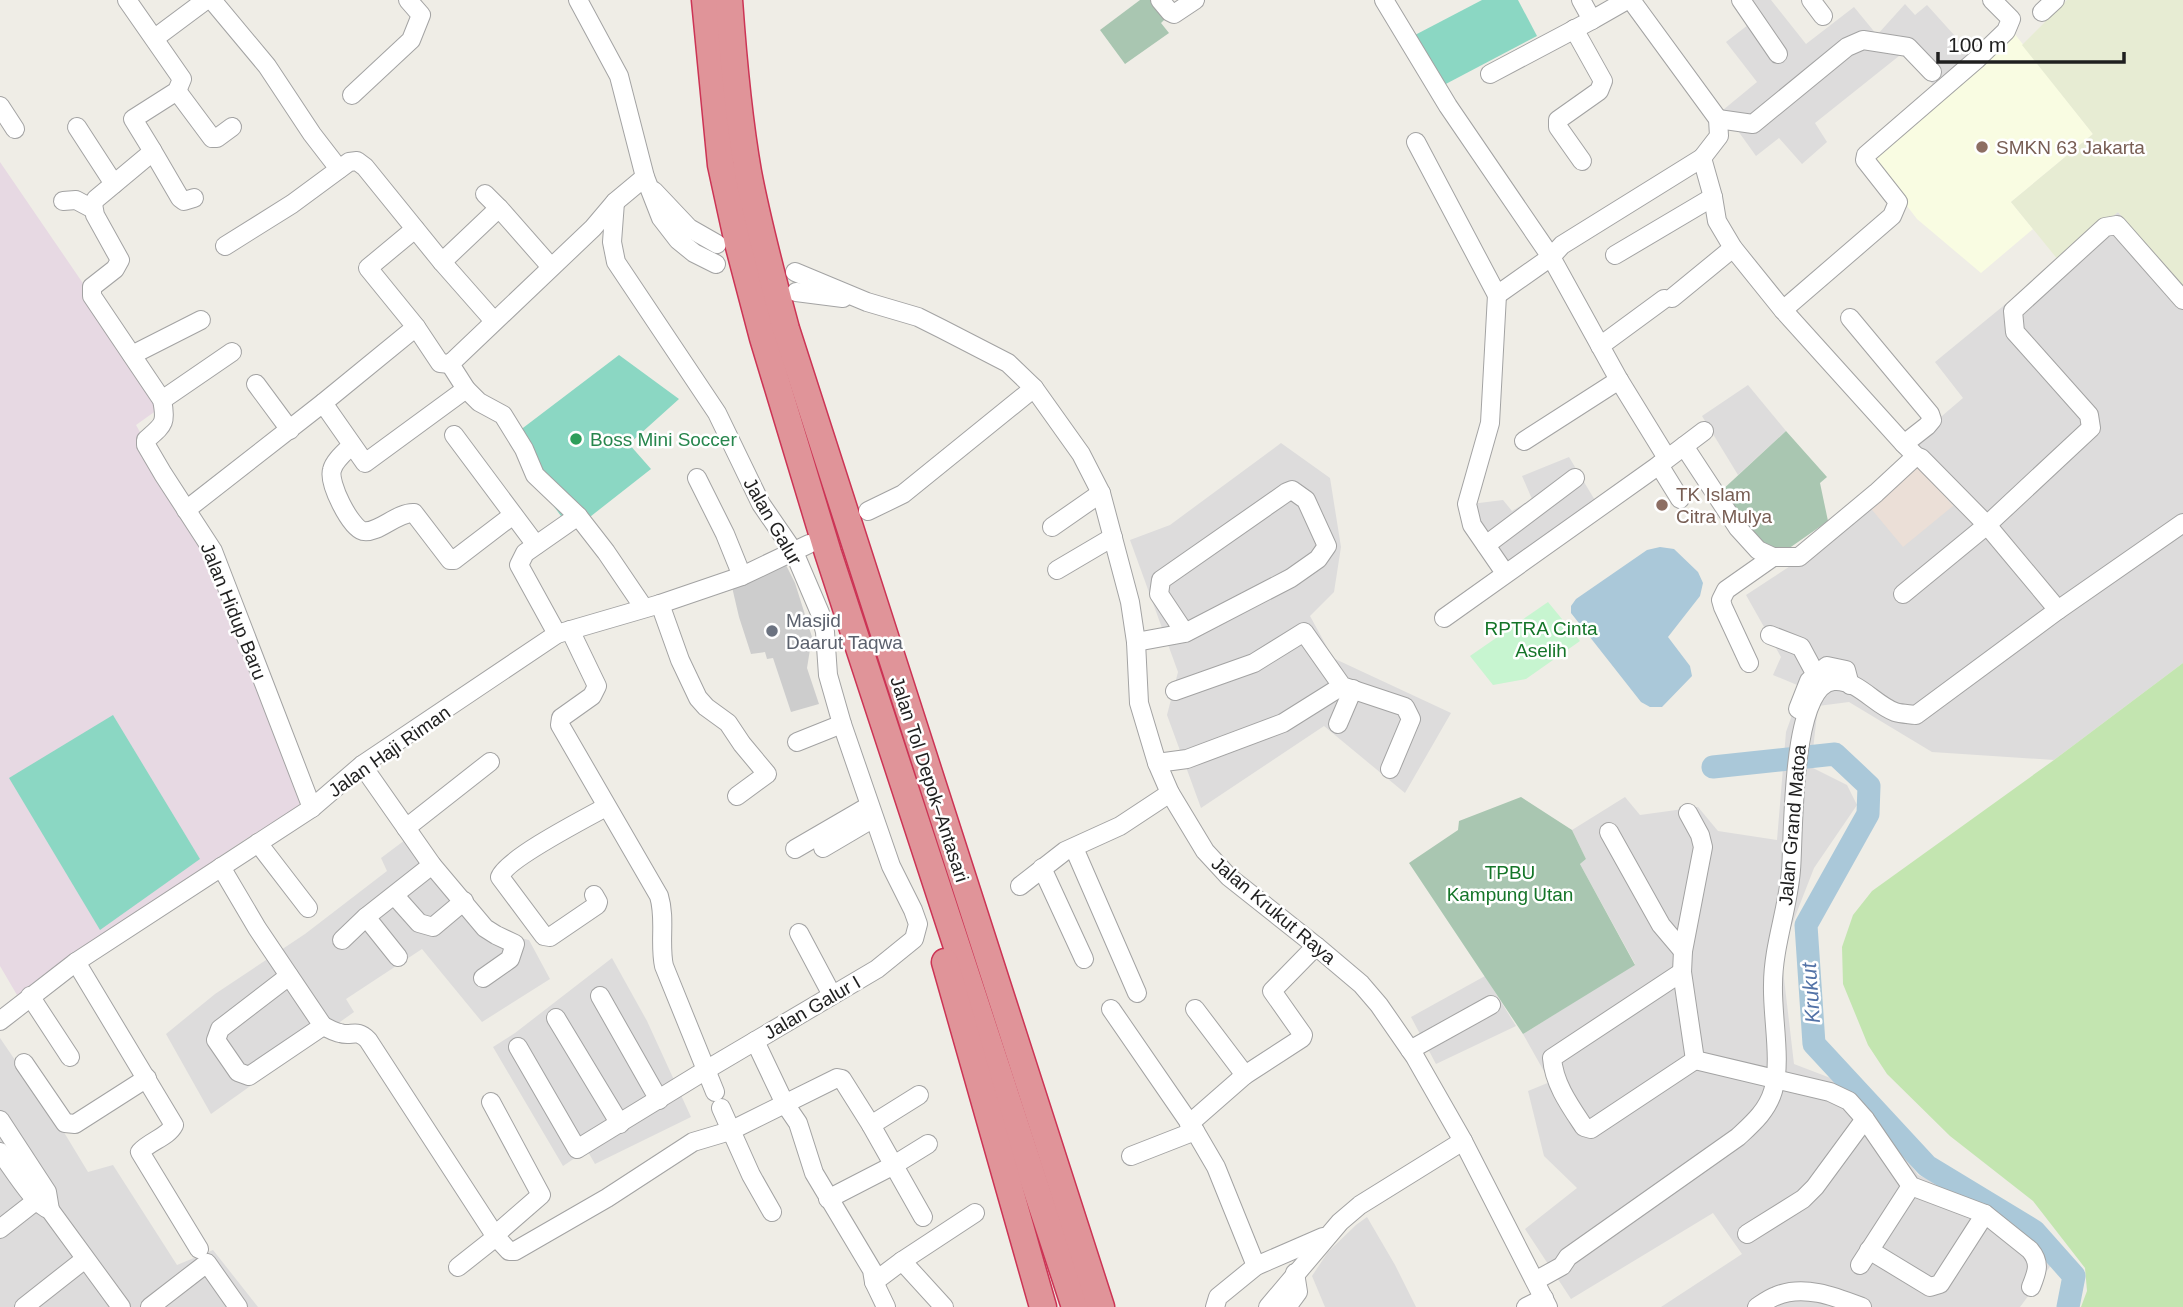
<svg xmlns="http://www.w3.org/2000/svg" width="2183" height="1307" viewBox="0 0 2183 1307" font-family="Arial,sans-serif">
<style>
.residential{fill:#dddcdc}
.industrial{fill:#e7d9e3}
.education{fill:#f9fce2}
.religious{fill:#cdcdcd}
.military{fill:#ebdfd7}
.farmland{fill:#e7ecd3}
.grass{fill:#c3e5b0}
.cemetery{fill:#a9c6b1}
.park{fill:#c7f5d0}
.pitch{fill:#8bd7c3}
.water{fill:#aac8d9}
.lines{fill:none;stroke-linecap:round;stroke-linejoin:round}
.river{stroke:#aac8d9;stroke-width:23}
.minor-casing{stroke:#a3a3a3;stroke-width:20}
.highway-casing{stroke:#cc3455;stroke-width:29}
.minor{stroke:#fff;stroke-width:18}
.highway{stroke:#e09499;stroke-width:26}
.education-dot{fill:#8d6e63;stroke:#fff;stroke-width:2.5}
.leisure-dot{fill:#2e9e5b;stroke:#fff;stroke-width:2.5}
.worship-dot{fill:#6b7280;stroke:#fff;stroke-width:2.5}
.labels{text-anchor:middle;stroke-width:5;stroke-linejoin:round;paint-order:stroke}
.education-label{font-size:19px;fill:#785e54;stroke:#fff;text-anchor:start}
.leisure-label{font-size:19px;fill:#27864d;stroke:#fff;text-anchor:start}
.street-label{font-size:19px;fill:#1f1f1f;stroke:#fff}
.worship-label{font-size:19px;fill:#5b616d;stroke:#fff;text-anchor:start}
.park-label{font-size:19px;fill:#157529;stroke:#fff}
.water-label{font-size:21px;font-style:italic;fill:#5373a7;stroke:#fff}
</style>
<rect width="100%" height="100%" fill="#efede6"/>
<!-- residential -->
<g class="residential">
<path d="M 1731,0 L 1771,0 L 1806,44 L 1854,7 L 1877,35 L 1905,4 L 1915,15 L 1927,5 L 1973,56 L 1937,89 L 1904,52 L 1815,123 L 1827,142 L 1802,164 L 1779,138 L 1756,156 L 1723,110 L 1757,82 L 1726,42 L 1748,25 Z"/>
<path d="M 2118,212 L 2183,287 L 2183,663 L 2054,760 L 1932,752 L 1849,702 L 1818,706 L 1811,767 L 1847,785 L 1857,805 L 1814,868 L 1781,953 L 1794,1064 L 1854,1087 L 1918,1175 L 1995,1206 L 2052,1264 L 2020,1307 L 1661,1307 L 1742,1254 L 1713,1213 L 1571,1299 L 1525,1229 L 1577,1188 L 1544,1156 L 1528,1091 L 1550,1082 L 1523,1034 L 1635,964 L 1580,864 L 1586,859 L 1572,830 L 1625,797 L 1640,815 L 1698,807 L 1718,831 L 1777,840 L 1786,732 L 1802,687 L 1773,675 L 1781,657 L 1746,595 L 1801,559 L 1868,505 L 1953,506 L 1915,461 L 1915,439 L 1963,398 L 1935,362 Z"/>
<path d="M 1748,385 L 1786,431 L 1738,475 L 1702,416 Z"/>
<path d="M 1281,443 L 1330,478 L 1341,547 L 1334,592 L 1310,616 L 1333,658 L 1451,713 L 1405,793 L 1324,726 L 1201,808 L 1167,715 L 1178,672 L 1130,540 L 1170,525 Z"/>
<path d="M 1569,457 L 1596,502 L 1504,564 L 1468,517 L 1471,504 L 1503,500 L 1512,511 L 1532,499 L 1522,476 Z"/>
<path d="M 417,831 L 475,905 L 504,934 L 529,940 L 550,979 L 482,1022 L 422,949 L 346,999 L 354,1012 L 211,1114 L 166,1034 L 215,994 L 305,934 L 387,871 L 381,858 Z"/>
<path d="M 612,958 L 647,1021 L 691,1117 L 595,1164 L 587,1150 L 563,1166 L 493,1047 L 515,1033 Z"/>
<path d="M 1485,976 L 1516,1026 L 1436,1064 L 1411,1017 Z"/>
<path d="M 0,1038 L 62,1129 L 88,1172 L 113,1165 L 177,1265 L 213,1250 L 258,1307 L 0,1307 Z"/>
<path d="M 1367,1217 L 1395,1265 L 1416,1307 L 1325,1307 L 1312,1276 L 1328,1252 L 1356,1225 Z"/>
</g>
<!-- industrial -->
<path class="industrial" d="M 0,162 L 132,355 L 157,410 L 136,425 L 224,580 L 285,739 L 287,767 L 305,796 L 296,809 L 244,840 L 17,995 L 0,966 Z"/>
<!-- education -->
<path class="education" d="M 2014,33 L 2093,134 L 2011,202 L 2033,229 L 1981,273 L 1917,219 L 1872,160 Z"/>
<!-- religious -->
<path class="religious" d="M 785,563 L 795,583 L 812,637 L 807,668 L 819,704 L 791,712 L 773,658 L 767,659 L 765,652 L 751,654 L 739,617 L 732,587 Z"/>
<!-- military -->
<path class="military" d="M 1915,461 L 1953,506 L 1903,547 L 1868,505 Z"/>
<!-- farmland -->
<path class="farmland" d="M 2067,0 L 2183,0 L 2183,287 L 2118,212 L 2059,261 L 2011,202 L 2093,134 L 2022,45 Z"/>
<!-- grass -->
<path class="grass" d="M 2183,663 L 2183,1307 L 2081,1307 L 2087,1291 L 2085,1268 L 2033,1201 L 1950,1136 L 1887,1074 L 1868,1045 L 1843,984 L 1842,947 L 1853,915 L 1872,891 L 2054,760 Z"/>
<!-- cemetery -->
<g class="cemetery">
<path d="M 1140,0 L 1155,0 L 1167,17 L 1161,23 L 1169,33 L 1125,64 L 1100,30 Z"/>
<path d="M 1786,431 L 1827,477 L 1820,483 L 1828,521 L 1768,563 L 1719,493 Z"/>
<path d="M 1521,797 L 1572,830 L 1586,859 L 1580,864 L 1635,965 L 1523,1034 L 1409,863 L 1458,830 L 1459,821 Z"/>
</g>
<!-- park -->
<path class="park" d="M 1548,602 L 1580,641 L 1526,679 L 1493,685 L 1470,656 Z"/>
<!-- pitch -->
<g class="pitch">
<path d="M 1482,0 L 1518,0 L 1537,36 L 1442,86 L 1415,35 Z"/>
<path d="M 619,355 L 679,399 L 629,444 L 651,469 L 572,531 L 550,501 L 515,434 Z"/>
<path d="M 113,715 L 200,859 L 100,930 L 9,778 Z"/>
</g>
<!-- water -->
<path class="water" d="M 1660,547 L 1674,549 L 1698,572 L 1703,583 L 1700,596 L 1668,637 L 1690,666 L 1692,676 L 1662,707 L 1650,707 L 1641,702 L 1571,613 L 1571,606 L 1576,599 L 1647,550 Z"/>
<g class="lines">
<!-- river -->
<path class="river" d="M 1713,767 L 1835,754 L 1869,786 L 1868,814 L 1806,925 L 1814,1044 L 1927,1166 L 2034,1231 L 2074,1276 L 2068,1307"/>
<!-- minor casing -->
<g class="minor-casing">
<g id="minor">
<path d="M 127,0 L 182,79 L 177,91 L 133,119 L 152,150 L 150,154 L 96,199 L 93,204 L 95,215 L 120,260 L 115,269 L 92,287 L 92,296 L 162,400 C 167,424 163,425 146,440 L 146,445 L 163,474 L 213,551 L 312,808"/>
<path d="M 212,0 L 267,66 L 312,134 L 339,169"/>
<path d="M 578,0 L 619,76 L 645,177 L 661,218 L 678,240 L 694,253 L 716,264"/>
<path d="M 1160,0 L 1170,12 L 1174,14 L 1195,0"/>
<path d="M 1384,0 L 1448,106 L 1551,257 L 1619,380 L 1667,458"/>
<path d="M 1581,0 L 1592,20 L 1627,0"/>
<path d="M 1631,0 L 1718,119 L 1719,136 L 1702,158 L 1713,197 L 1717,221 L 1733,248 L 1783,310 L 1904,444 L 1916,456 L 1921,458 L 1987,525 L 2058,610"/>
<path d="M 1741,0 L 1778,54"/>
<path d="M 1811,0 L 1823,16"/>
<path d="M 2042,12 L 2055,0"/>
<path d="M 1574,29 L 1603,81 L 1599,91 L 1558,120 L 1558,127 L 1582,161"/>
<path d="M 155,38 L 206,0"/>
<path d="M 1490,74 L 1592,20"/>
<path d="M 177,91 L 212,138 L 217,138 L 232,127"/>
<path d="M 352,95 L 411,40 L 421,15 L 408,0"/>
<path d="M 0,106 L 15,129"/>
<path d="M 1718,119 L 1753,124 L 1847,47 L 1863,40 L 1908,47 L 1932,72"/>
<path d="M 77,127 L 114,184"/>
<path d="M 1416,142 L 1497,295 L 1551,257 L 1562,245 L 1702,158"/>
<path d="M 152,150 L 180,198 L 184,201 L 194,198"/>
<path d="M 654,191 L 689,228 L 717,244"/>
<path d="M 485,194 L 499,208"/>
<path d="M 63,201 L 76,200 L 93,209"/>
<path d="M 415,229 L 368,268 L 416,327"/>
<path d="M 225,246 L 292,204 L 349,162 L 357,161 L 365,167 L 442,262 L 494,321"/>
<path d="M 1615,255 L 1713,197"/>
<path d="M 442,262 L 499,208 L 551,267"/>
<path d="M 795,272 L 867,302 L 918,317 L 942,329 L 1008,363 L 1034,388 L 1081,454 L 1101,493 L 1130,602 L 1136,642 L 1139,703 L 1157,763 L 1170,793 L 1205,851 L 1229,877 L 1316,946 L 1361,984 L 1379,1005 L 1415,1057 L 1463,1141 L 1548,1307"/>
<path d="M 796,292 L 843,298"/>
<path d="M 1497,295 L 1490,423 L 1467,504 L 1472,525 L 1505,573"/>
<path d="M 1672,298 L 1733,248"/>
<path d="M 1783,310 L 1892,216 L 1898,202 L 1865,160 L 1866,155 L 1976,60 L 2006,31 L 2011,19 L 1992,0"/>
<path d="M 1850,318 L 1930,414 L 1932,420 L 1927,426 L 1904,444"/>
<path d="M 1600,346 L 1664,299"/>
<path d="M 132,355 L 201,320"/>
<path d="M 450,364 L 466,389 L 479,402 L 503,415 L 524,449 L 535,475 L 578,516 L 606,552 L 644,608"/>
<path d="M 256,384 L 290,430"/>
<path d="M 162,400 L 232,352"/>
<path d="M 323,403 L 365,463 L 466,389"/>
<path d="M 454,435 L 536,545"/>
<path d="M 1524,441 L 1619,380"/>
<path d="M 352,445 C 345,452 334,461 332,470 C 328,483 350,527 363,531 C 378,534 397,512 414,513 L 450,560 L 454,560 L 513,515"/>
<path d="M 1684,446 L 1738,528 L 1758,550 L 1773,557 L 1799,557 L 1876,493 L 1916,456"/>
<path d="M 1659,465 L 1680,499"/>
<path d="M 697,478 L 725,534 L 742,576"/>
<path d="M 186,510 L 323,403 L 416,327 L 440,363 L 450,364 L 593,228 L 615,202 L 645,177"/>
<path d="M 868,511 L 903,494 L 1034,388"/>
<path d="M 1052,527 L 1101,493"/>
<path d="M 1486,545 L 1575,478"/>
<path d="M 1057,570 L 1113,537"/>
<path d="M 1903,594 L 1987,525 L 2091,428 L 2089,415 L 2015,332 L 2013,311 L 2105,227 L 2117,225 L 2183,300"/>
<path d="M 660,604 L 680,660 L 698,698 L 706,707 L 728,723 L 742,744 L 767,774 L 737,796"/>
<path d="M 1444,618 L 1659,465 L 1704,431"/>
<path d="M 570,630 L 597,686 L 592,696 L 561,718 L 560,725 L 659,896 C 666,919 659,943 664,966 L 715,1092"/>
<path d="M 557,634 L 519,565 L 525,553 L 578,516"/>
<path d="M 1770,635 L 1801,647 L 1816,675"/>
<path d="M 1136,642 L 1185,633 L 1291,578 L 1318,559 L 1327,546 L 1306,500 L 1292,490 L 1287,492 L 1161,580 L 1159,594 L 1185,633"/>
<path d="M 1749,663 L 1723,607 L 1721,600 L 1726,590 L 1773,557"/>
<path d="M 1175,691 L 1254,663 L 1304,632 L 1342,686 L 1405,707 L 1411,719 L 1390,769"/>
<path d="M 1798,709 L 1809,681 L 1827,666 L 1846,670 L 1850,685"/>
<path d="M 1338,724 L 1353,689"/>
<path d="M 797,742 L 842,724"/>
<path d="M 1157,763 L 1187,759 L 1283,723 L 1342,686"/>
<path d="M 362,765 L 432,865 L 485,928 L 496,935 L 515,944 L 510,959 L 483,978"/>
<path d="M 1688,813 L 1700,835 L 1703,847 L 1683,951 L 1682,972 L 1695,1060 L 1830,1092 L 1849,1101 L 1865,1119 L 1911,1186 L 1985,1214 L 2030,1250 C 2041,1263 2037,1272 2031,1287"/>
<path d="M 406,828 L 490,762"/>
<path d="M 1609,832 L 1661,925 L 1683,951"/>
<path d="M 258,843 L 308,908"/>
<path d="M 823,848 L 874,818"/>
<path d="M 1074,848 L 1137,993"/>
<path d="M 795,849 L 869,806"/>
<path d="M 221,867 L 257,928 L 323,1026"/>
<path d="M 1042,868 L 1084,959"/>
<path d="M 1020,886 L 1065,851 L 1120,826 L 1170,793"/>
<path d="M 594,895 L 598,902 L 597,905 L 550,937 L 544,936 L 500,877 C 506,859 586,818 606,807"/>
<path d="M 395,896 L 419,923 L 433,927 L 464,901"/>
<path d="M 366,917 L 398,957"/>
<path d="M 799,933 L 832,995"/>
<path d="M 342,940 L 366,917 L 432,865"/>
<path d="M 76,962 L 174,1125 C 168,1137 150,1141 140,1152 L 199,1249"/>
<path d="M 1682,972 L 1552,1058 C 1554,1084 1570,1106 1584,1127 L 1591,1129 L 1695,1060"/>
<path d="M 289,976 L 220,1029 L 216,1040 L 238,1072 L 249,1076 L 323,1026"/>
<path d="M 30,996 L 70,1057"/>
<path d="M 600,996 L 659,1100"/>
<path d="M 1111,1009 L 1195,1131 L 1216,1167 L 1256,1266"/>
<path d="M 1195,1009 L 1245,1075"/>
<path d="M 556,1018 L 620,1124"/>
<path d="M 0,1021 L 76,962 L 312,808 L 362,765 L 557,634 L 660,604 L 742,576 L 809,544"/>
<path d="M 323,1026 C 328,1028 334,1032 340,1033 C 352,1037 356,1028 368,1040 L 496,1237 L 509,1251 L 515,1251 L 607,1198 L 693,1142 L 730,1131 L 837,1078 L 842,1079 L 871,1125"/>
<path d="M 755,1041 L 785,1104 L 798,1123 L 814,1173 L 872,1270 L 874,1282 L 886,1307"/>
<path d="M 518,1047 L 577,1149 L 706,1070 L 877,969 L 914,939 L 918,924 L 913,910 L 891,866 L 842,724 L 828,675 L 825,632 L 820,613 L 794,552 L 761,504 L 717,413 L 616,262 L 612,242 L 615,202"/>
<path d="M 1410,1050 L 1491,1005"/>
<path d="M 24,1063 L 65,1123 L 75,1124 L 147,1078"/>
<path d="M 919,1095 L 871,1125 L 923,1217"/>
<path d="M 491,1102 L 541,1195 L 495,1235"/>
<path d="M 721,1108 L 751,1175 L 772,1212"/>
<path d="M 0,1120 L 47,1192 L 50,1210"/>
<path d="M 1189,1124 L 1245,1075 L 1302,1038 L 1303,1035 L 1272,991 L 1316,946"/>
<path d="M 0,1152 C 12,1167 33,1204 50,1210 L 121,1307"/>
<path d="M 1131,1156 L 1195,1131"/>
<path d="M 828,1199 L 894,1165 L 928,1144"/>
<path d="M 0,1229 L 37,1200"/>
<path d="M 1747,1234 L 1803,1199 L 1815,1187 L 1865,1119"/>
<path d="M 1869,1250 L 1930,1287 L 1940,1284 L 1985,1214"/>
<path d="M 902,1261 L 944,1307"/>
<path d="M 1860,1265 L 1911,1186"/>
<path d="M 458,1267 L 496,1237"/>
<path d="M 1535,1281 L 1562,1266 L 1568,1257 L 1738,1137 C 1753,1123 1767,1111 1773,1091 C 1782,1062 1772,1016 1773,985 C 1773,946 1788,909 1791,870 C 1794,837 1790,684 1834,681 C 1857,679 1875,705 1895,712 C 1901,714 1910,714 1916,715 L 2058,610 L 2183,523"/>
<path d="M 874,1282 L 902,1261 L 975,1213"/>
<path d="M 24,1307 L 85,1259"/>
<path d="M 150,1307 L 207,1263 L 238,1307"/>
<path d="M 1215,1307 L 1218,1297 L 1256,1266 L 1323,1237"/>
<path d="M 1268,1307 L 1340,1222 L 1360,1205 L 1463,1141"/>
<path d="M 1287,1307 L 1298,1292 L 1295,1273"/>
<path d="M 1526,1307 L 1544,1298"/>
<path d="M 1757,1307 C 1763,1303 1770,1298 1776,1296 C 1804,1284 1836,1297 1862,1307"/>
</g>
</g>
<!-- highway casing -->
<g class="highway-casing">
<g id="highway">
<path d="M 705,0 L 721,165 L 738,243 L 763,338 L 828,553 L 1075,1307"/>
<path d="M 729,0 C 733,57 738,115 748,172 C 758,225 772,277 786,329 L 1101,1307"/>
<path d="M 945,962 L 1043,1307"/>
</g>
</g>
<!-- minor -->
<use href="#minor" class="minor"/>
<!-- highway -->
<use href="#highway" class="highway"/>
</g>
<!-- markers -->
<g class="education-dot">
<circle cx="1982" cy="147" r="7"/>
<circle cx="1662" cy="505" r="7"/>
</g>
<circle class="leisure-dot" cx="576" cy="439" r="7"/>
<circle class="worship-dot" cx="772" cy="631" r="7"/>
<g class="labels">
<!-- education labels -->
<g class="education-label">
<text x="1996" y="154">SMKN 63 Jakarta</text>
<text x="1676" y="501">TK Islam<tspan x="1676" dy="22">Citra Mulya</tspan></text>
</g>
<!-- leisure labels -->
<g class="leisure-label">
<text x="590" y="446">Boss Mini Soccer</text>
</g>
<!-- street labels -->
<g class="street-label">
<text transform="translate(773 521) rotate(60)" y="7">Jalan Galur</text>
<text transform="translate(234 611) rotate(68)" y="7">Jalan Hidup Baru</text>
<text transform="translate(389 751) rotate(-35)" y="7">Jalan Haji Riman</text>
<text transform="translate(930 779) rotate(72)" y="7">Jalan Tol Depok–Antasari</text>
<text transform="translate(1792 825) rotate(-85)" y="7">Jalan Grand Matoa</text>
<text transform="translate(1274 910) rotate(40)" y="7">Jalan Krukut Raya</text>
<text transform="translate(812 1007) rotate(-30)" y="7">Jalan Galur I</text>
</g>
<!-- worship labels -->
<g class="worship-label">
<text x="786" y="627">Masjid<tspan x="786" dy="22">Daarut Taqwa</tspan></text>
</g>
<!-- park labels -->
<g class="park-label">
<text x="1541" y="635">RPTRA Cinta<tspan x="1541" dy="22">Aselih</tspan></text>
<text x="1510" y="879">TPBU<tspan x="1510" dy="22">Kampung Utan</tspan></text>
</g>
<!-- water labels -->
<g class="water-label">
<text transform="translate(1811 993) rotate(-94)" y="7">Krukut</text>
</g>
</g>
<!-- scale -->
<path d="M1938 52v10h186v-10" fill="none" stroke="#1f1f1f" stroke-width="3.5"/>
<text x="1948" y="52" font-size="21" fill="#1f1f1f" stroke="#ffffff" stroke-width="5" paint-order="stroke">100 m</text>
</svg>
